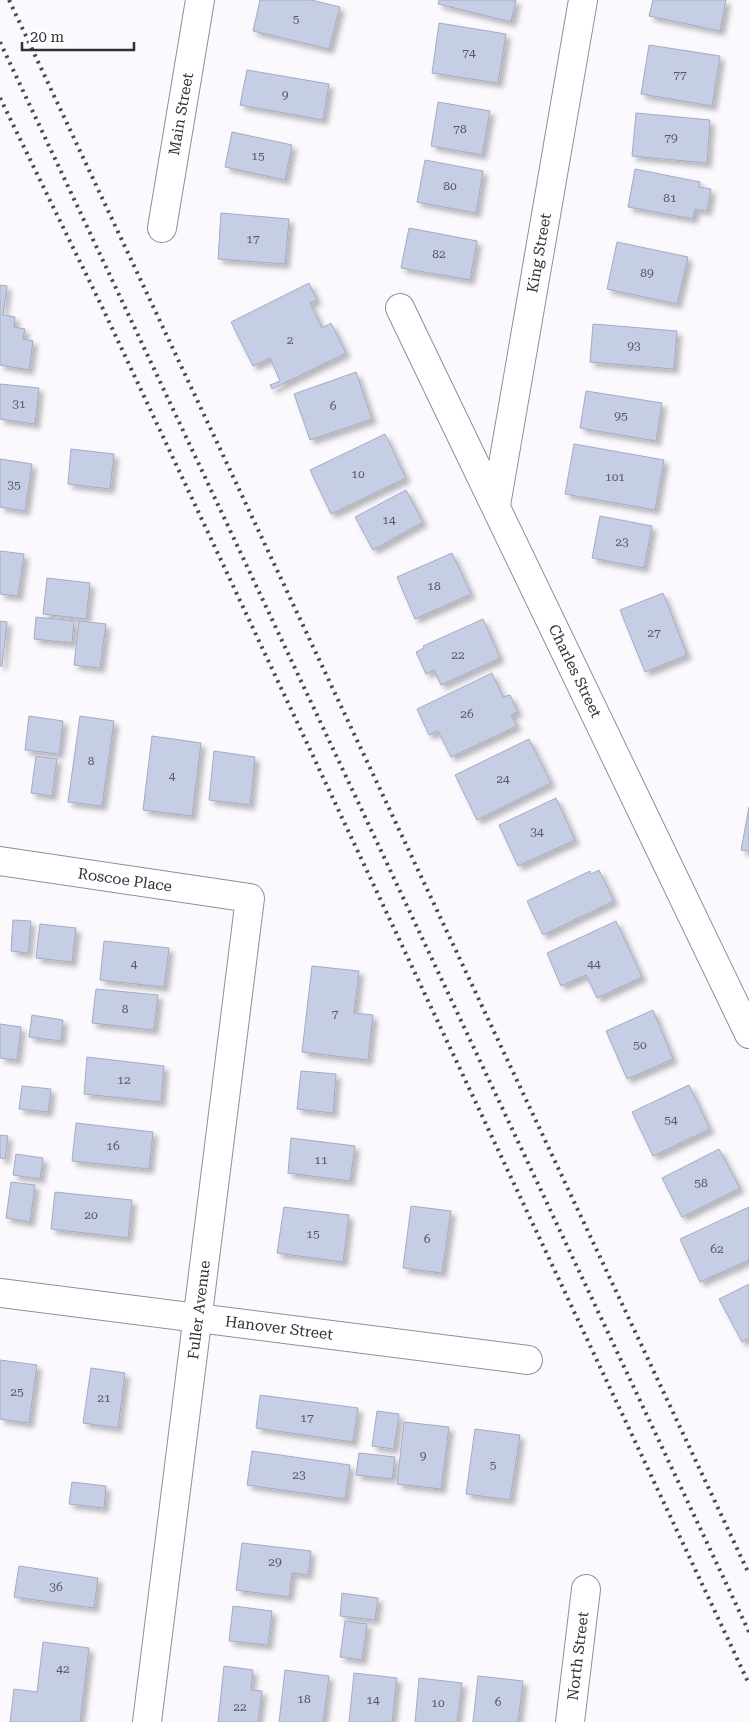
<svg xmlns="http://www.w3.org/2000/svg" width="749" height="1722" viewBox="0 0 749 1722" font-family="'Roboto Serif',serif">
<style>
.building{fill:#c6cee6;stroke:#a3abc2;filter:url(#shadow)}
.lines{fill:none;stroke-linecap:round;stroke-linejoin:round}
.minor-casing{stroke:#948aa0;stroke-width:30}
.minor{stroke:#fff;stroke-width:28}
.rail{stroke:#4d4952;stroke-width:4;stroke-dasharray:2.5 5;stroke-linecap:butt}
.labels{text-anchor:middle;stroke-width:4;stroke-linejoin:round;paint-order:stroke}
.number-label{font-size:12px;fill:#585764}
.street-label{font-size:15px;fill:#332f38;stroke:#fff}
</style>
<defs>
<filter id="shadow"><feDropShadow dx="4.5" dy="4.5" stdDeviation="2.5" flood-color="#0004"/></filter>
</defs>
<rect width="100%" height="100%" fill="#fbf9fe"/>
<!-- building -->
<g class="building">
<path d="M 260,0 L 311,0 L 340,7 L 329,49 L 253,31 Z"/>
<path d="M 439,0 L 516,0 L 511,22 L 438,4 Z"/>
<path d="M 653,0 L 726,0 L 720,31 L 649,16 Z"/>
<path d="M 439,23 L 506,34 L 498,83 L 432,73 Z"/>
<path d="M 649,45 L 720,56 L 712,106 L 641,94 Z"/>
<path d="M 247,70 L 329,84 L 323,120 L 240,105 Z"/>
<path d="M 438,102 L 490,111 L 482,155 L 431,146 Z"/>
<path d="M 636,113 L 710,120 L 707,163 L 632,156 Z"/>
<path d="M 232,132 L 292,145 L 285,180 L 225,167 Z"/>
<path d="M 425,160 L 483,171 L 476,213 L 417,202 Z"/>
<path d="M 635,169 L 700,182 L 699,187 L 711,189 L 707,211 L 695,209 L 693,219 L 628,207 Z"/>
<path d="M 221,213 L 289,219 L 285,264 L 218,259 Z"/>
<path d="M 409,228 L 477,241 L 470,280 L 401,268 Z"/>
<path d="M 617,242 L 688,257 L 677,304 L 607,289 Z"/>
<path d="M 309,283 L 317,300 L 310,303 L 322,328 L 331,323 L 346,353 L 272,389 L 270,385 L 280,381 L 270,358 L 253,366 L 231,322 Z"/>
<path d="M 0,285 L 7,286 L 3,315 L 15,317 L 14,327 L 25,329 L 23,339 L 33,341 L 29,370 L 0,365 Z"/>
<path d="M 593,324 L 677,331 L 674,369 L 590,362 Z"/>
<path d="M 356,372 L 372,419 L 310,440 L 294,394 Z"/>
<path d="M 0,384 L 39,388 L 35,424 L 0,419 Z"/>
<path d="M 586,391 L 662,403 L 656,441 L 580,428 Z"/>
<path d="M 385,434 L 406,478 L 331,514 L 310,470 Z"/>
<path d="M 574,444 L 664,460 L 655,510 L 565,494 Z"/>
<path d="M 71,449 L 114,454 L 110,489 L 68,484 Z"/>
<path d="M 0,459 L 32,464 L 25,511 L 0,507 Z"/>
<path d="M 406,490 L 423,522 L 373,550 L 355,517 Z"/>
<path d="M 600,516 L 652,526 L 644,568 L 592,558 Z"/>
<path d="M 0,551 L 24,554 L 18,596 L 0,594 Z"/>
<path d="M 452,553 L 471,594 L 415,619 L 397,577 Z"/>
<path d="M 47,578 L 90,583 L 86,619 L 43,614 Z"/>
<path d="M 663,593 L 687,655 L 645,672 L 620,610 Z"/>
<path d="M 36,617 L 74,621 L 72,643 L 34,639 Z"/>
<path d="M 483,619 L 500,658 L 441,685 L 434,670 L 426,674 L 416,652 L 424,648 L 423,646 Z"/>
<path d="M 0,621 L 7,622 L 2,666 L 0,666 Z"/>
<path d="M 79,621 L 106,624 L 100,668 L 74,665 Z"/>
<path d="M 492,673 L 503,697 L 510,695 L 518,712 L 511,715 L 517,726 L 451,757 L 438,731 L 429,735 L 417,709 Z"/>
<path d="M 29,716 L 63,721 L 59,754 L 25,750 Z"/>
<path d="M 80,716 L 114,721 L 102,806 L 68,802 Z"/>
<path d="M 152,736 L 201,743 L 192,816 L 143,810 Z"/>
<path d="M 529,739 L 551,783 L 477,820 L 455,775 Z"/>
<path d="M 214,751 L 255,757 L 250,805 L 209,800 Z"/>
<path d="M 36,756 L 57,759 L 52,796 L 31,793 Z"/>
<path d="M 556,798 L 575,840 L 518,866 L 499,825 Z"/>
<path d="M 749,807 L 749,851 L 741,850 Z"/>
<path d="M 599,870 L 614,901 L 543,935 L 527,901 L 590,871 L 591,874 Z"/>
<path d="M 13,920 L 31,921 L 28,953 L 11,951 Z"/>
<path d="M 616,921 L 642,977 L 597,998 L 586,975 L 561,986 L 547,953 Z"/>
<path d="M 40,924 L 76,928 L 72,962 L 36,958 Z"/>
<path d="M 104,941 L 169,948 L 164,987 L 100,980 Z"/>
<path d="M 312,966 L 359,971 L 354,1013 L 373,1015 L 368,1060 L 302,1052 Z"/>
<path d="M 96,989 L 158,995 L 154,1030 L 92,1023 Z"/>
<path d="M 653,1010 L 673,1059 L 627,1079 L 606,1031 Z"/>
<path d="M 32,1015 L 63,1020 L 61,1041 L 29,1037 Z"/>
<path d="M 0,1024 L 21,1027 L 17,1060 L 0,1058 Z"/>
<path d="M 87,1057 L 164,1066 L 161,1102 L 84,1094 Z"/>
<path d="M 301,1071 L 336,1074 L 333,1113 L 297,1109 Z"/>
<path d="M 689,1085 L 710,1129 L 653,1156 L 632,1112 Z"/>
<path d="M 22,1086 L 51,1089 L 48,1112 L 19,1109 Z"/>
<path d="M 76,1123 L 153,1132 L 149,1169 L 72,1161 Z"/>
<path d="M 0,1135 L 8,1136 L 5,1159 L 0,1158 Z"/>
<path d="M 291,1138 L 355,1146 L 350,1181 L 288,1173 Z"/>
<path d="M 719,1149 L 740,1188 L 682,1217 L 662,1178 Z"/>
<path d="M 16,1154 L 43,1158 L 40,1179 L 13,1175 Z"/>
<path d="M 11,1182 L 35,1185 L 30,1222 L 6,1218 Z"/>
<path d="M 55,1192 L 132,1200 L 128,1238 L 51,1229 Z"/>
<path d="M 411,1206 L 451,1211 L 442,1273 L 403,1268 Z"/>
<path d="M 284,1207 L 349,1215 L 343,1262 L 277,1253 Z"/>
<path d="M 749,1207 L 749,1260 L 700,1282 L 680,1239 Z"/>
<path d="M 749,1284 L 749,1338 L 742,1342 L 719,1299 Z"/>
<path d="M 0,1360 L 37,1365 L 29,1423 L 0,1419 Z"/>
<path d="M 91,1368 L 125,1373 L 118,1428 L 83,1423 Z"/>
<path d="M 260,1395 L 358,1408 L 353,1442 L 256,1428 Z"/>
<path d="M 377,1411 L 399,1414 L 394,1449 L 372,1446 Z"/>
<path d="M 404,1422 L 449,1427 L 441,1489 L 397,1484 Z"/>
<path d="M 475,1429 L 520,1435 L 510,1500 L 466,1494 Z"/>
<path d="M 252,1451 L 350,1465 L 345,1499 L 247,1485 Z"/>
<path d="M 359,1453 L 395,1457 L 392,1479 L 356,1475 Z"/>
<path d="M 72,1482 L 106,1486 L 104,1508 L 69,1504 Z"/>
<path d="M 242,1543 L 311,1551 L 308,1575 L 292,1573 L 289,1597 L 236,1590 Z"/>
<path d="M 19,1566 L 98,1578 L 94,1608 L 14,1597 Z"/>
<path d="M 342,1593 L 378,1598 L 375,1620 L 340,1616 Z"/>
<path d="M 233,1606 L 272,1611 L 268,1645 L 229,1641 Z"/>
<path d="M 345,1621 L 367,1624 L 362,1660 L 340,1657 Z"/>
<path d="M 43,1642 L 89,1648 L 80,1722 L 10,1722 L 14,1689 L 37,1692 Z"/>
<path d="M 224,1666 L 253,1670 L 251,1690 L 262,1691 L 258,1722 L 218,1722 Z"/>
<path d="M 285,1670 L 329,1676 L 323,1722 L 279,1722 Z"/>
<path d="M 354,1673 L 397,1678 L 392,1722 L 349,1722 Z"/>
<path d="M 478,1676 L 523,1681 L 518,1722 L 473,1722 Z"/>
<path d="M 419,1678 L 462,1683 L 457,1722 L 415,1722 Z"/>
</g>
<g class="lines">
<!-- minor casing -->
<g class="minor-casing">
<g id="minor">
<path d="M 162,228 L 200,0"/>
<path d="M 400,308 L 749,1034"/>
<path d="M 496,505 L 583,0"/>
<path d="M 0,861 L 250,898 L 147,1722"/>
<path d="M 0,1293 L 528,1360"/>
<path d="M 570,1722 L 586,1589"/>
</g>
</g>
<!-- minor -->
<use href="#minor" class="minor"/>
<!-- rail -->
<g class="rail">
<path d="M 9,0 L 749,1574"/>
<path d="M 0,42 L 749,1632"/>
<path d="M 0,98 L 103,309 L 749,1684"/>
</g>
</g>
<g class="labels">
<!-- number labels -->
<g class="number-label">
<text x="296" y="23">5</text>
<text x="469" y="57">74</text>
<text x="680" y="79">77</text>
<text x="285" y="99">9</text>
<text x="460" y="133">78</text>
<text x="671" y="142">79</text>
<text x="258" y="160">15</text>
<text x="450" y="190">80</text>
<text x="670" y="202">81</text>
<text x="253" y="243">17</text>
<text x="439" y="258">82</text>
<text x="647" y="277">89</text>
<text x="290" y="344">2</text>
<text x="634" y="350">93</text>
<text x="19" y="408">31</text>
<text x="333" y="410">6</text>
<text x="621" y="420">95</text>
<text x="358" y="478">10</text>
<text x="615" y="481">101</text>
<text x="14" y="489">35</text>
<text x="389" y="524">14</text>
<text x="622" y="546">23</text>
<text x="434" y="590">18</text>
<text x="654" y="637">27</text>
<text x="458" y="659">22</text>
<text x="467" y="718">26</text>
<text x="91" y="765">8</text>
<text x="172" y="780">4</text>
<text x="503" y="783">24</text>
<text x="537" y="836">34</text>
<text x="134" y="968">4</text>
<text x="594" y="968">44</text>
<text x="125" y="1013">8</text>
<text x="335" y="1018">7</text>
<text x="640" y="1049">50</text>
<text x="124" y="1084">12</text>
<text x="671" y="1124">54</text>
<text x="113" y="1150">16</text>
<text x="321" y="1164">11</text>
<text x="701" y="1187">58</text>
<text x="91" y="1219">20</text>
<text x="313" y="1238">15</text>
<text x="427" y="1243">6</text>
<text x="717" y="1253">62</text>
<text x="17" y="1396">25</text>
<text x="104" y="1402">21</text>
<text x="307" y="1422">17</text>
<text x="423" y="1460">9</text>
<text x="493" y="1469">5</text>
<text x="299" y="1479">23</text>
<text x="275" y="1566">29</text>
<text x="56" y="1591">36</text>
<text x="63" y="1673">42</text>
<text x="304" y="1703">18</text>
<text x="373" y="1704">14</text>
<text x="498" y="1706">6</text>
<text x="438" y="1707">10</text>
<text x="240" y="1711">22</text>
</g>
<!-- street labels -->
<g class="street-label">
<text transform="translate(181 114) rotate(-80)" y="5">Main Street</text>
<text transform="translate(539 253) rotate(-80)" y="5">King Street</text>
<text transform="translate(575 671) rotate(64)" y="5">Charles Street</text>
<text transform="translate(125 880) rotate(8)" y="5">Roscoe Place</text>
<text transform="translate(199 1310) rotate(-83)" y="5">Fuller Avenue</text>
<text transform="translate(279 1328) rotate(7)" y="5">Hanover Street</text>
<text transform="translate(578 1656) rotate(-83)" y="5">North Street</text>
</g>
</g>
<!-- scale -->
<path d="M22 42v8h112v-8" fill="none" stroke="#332f38" stroke-width="2.5"/>
<text x="30" y="42" font-size="15" fill="#332f38" stroke="#ffffff" stroke-width="4" paint-order="stroke">20 m</text>
</svg>
